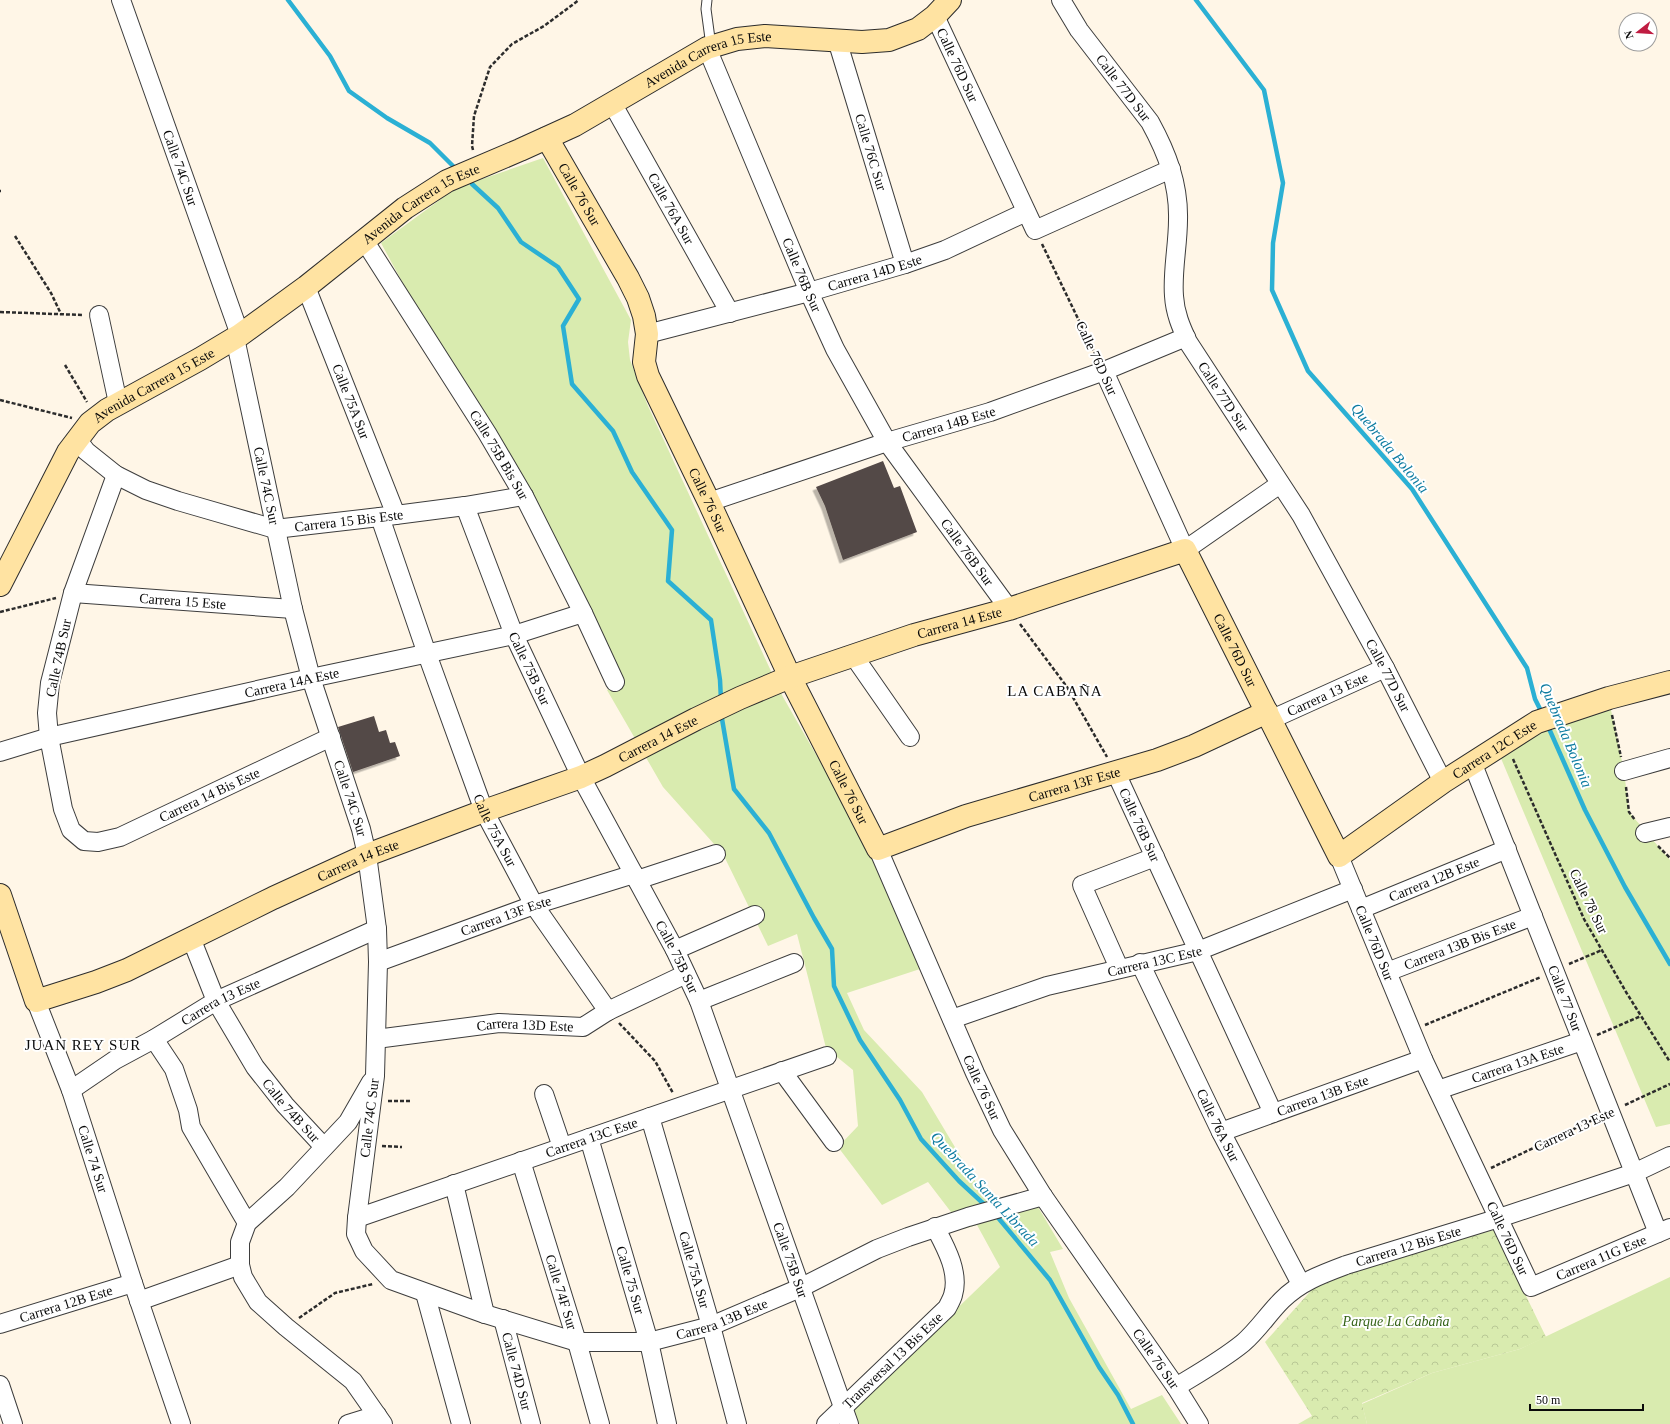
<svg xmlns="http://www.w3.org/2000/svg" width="1670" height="1424" font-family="Georgia,serif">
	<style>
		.grass { fill: #d9ebaf }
		.park { fill: url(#park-crowns) }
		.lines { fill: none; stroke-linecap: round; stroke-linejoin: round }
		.stream { stroke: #2bb0d4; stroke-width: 4.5 }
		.building { fill: #534846; filter: url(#shadow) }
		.lane-casing { stroke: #3d3d3d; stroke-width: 11 }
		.street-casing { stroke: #3d3d3d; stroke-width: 20 }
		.secondary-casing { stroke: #2c2c2c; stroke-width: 24 }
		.path { stroke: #2c2c2c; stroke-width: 2.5; stroke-dasharray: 4 2; stroke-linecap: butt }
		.lane { stroke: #fff; stroke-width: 9 }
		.street { stroke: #fff; stroke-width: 18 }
		.secondary { stroke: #ffe3a2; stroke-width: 22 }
		.labels { text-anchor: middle; stroke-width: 4; stroke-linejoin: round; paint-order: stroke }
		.street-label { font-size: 14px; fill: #0a0a0a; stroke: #fff }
		.park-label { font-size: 14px; font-style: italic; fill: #366418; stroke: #fff }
		.water-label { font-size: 15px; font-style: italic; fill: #0e7ca1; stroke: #fff }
		.neighbourhood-label { font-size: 15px; letter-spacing: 1px; fill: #0a0a0a; stroke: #fff }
	</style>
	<defs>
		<pattern id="park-crowns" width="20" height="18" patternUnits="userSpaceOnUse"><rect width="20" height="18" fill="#d9ebaf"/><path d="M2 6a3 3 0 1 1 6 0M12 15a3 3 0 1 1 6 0" fill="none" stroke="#b9c895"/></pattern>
		<filter id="shadow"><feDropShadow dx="-3.5" dy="3.5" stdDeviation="0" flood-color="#0004"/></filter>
	</defs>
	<rect width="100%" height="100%" fill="#fff6e7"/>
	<g class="grass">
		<polygon points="543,158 631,320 628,342 630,360 648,406 783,697 865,840 920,969 847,993 864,1030 922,1092 983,1194 1009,1216 1038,1207 1063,1249 1050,1252 1069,1298 1131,1409 1162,1395 1181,1424 857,1424 852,1410 1000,1267 977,1225 964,1229 928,1182 882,1205 838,1147 858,1126 853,1070 826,1048 797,934 768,946 723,854 663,787 607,690 621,683 381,243 456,188"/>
		<polygon points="1611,710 1624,771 1629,812 1670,860 1670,1124 1656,1127 1500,756 1559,721"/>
		<polygon points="1670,1277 1670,1424 1367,1424 1362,1404 1432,1373 1520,1349"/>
	</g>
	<polygon class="park" points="1494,1230 1546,1337 1520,1349 1432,1373 1362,1403 1367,1424 1298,1424 1312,1416 1265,1342 1316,1285 1376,1262"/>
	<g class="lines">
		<g class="stream">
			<polyline points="288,0 330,56 349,91 387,118 430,143 457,170"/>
			<polyline points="1196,0 1264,90 1283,183 1273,243 1272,290 1308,371 1412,489 1527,668 1535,699 1542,713"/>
			<polyline points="472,184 498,208 521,242 558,267 579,299 563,326 572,384 613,431 632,472 672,530 668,581 711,620 720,680 721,700"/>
			<polyline points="721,713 734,789 769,833 814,918 832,949 834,986 860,1040 900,1100 921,1139 959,1181 986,1206"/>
			<polyline points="1547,724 1585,810 1625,887 1670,964"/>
			<polyline points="995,1214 1050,1280 1099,1367 1118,1395 1133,1424"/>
		</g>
	</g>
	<g class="building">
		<polygon points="883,461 894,488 900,486 917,532 843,560 825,506 816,487"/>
		<polygon points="374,716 379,732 386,730 390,743 395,742 400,756 353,772 338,727"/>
	</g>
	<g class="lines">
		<g class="lane-casing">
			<polyline id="lane" points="707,0 706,9 711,46"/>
		</g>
		<g class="street-casing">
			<g id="street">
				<path id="s1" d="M121,0l119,335"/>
				<path id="s2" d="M1061,0l18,30 71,92c17,31 29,62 28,98 0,25 -6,52 -4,76 1,17 7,31 14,46l113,173 84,153 58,114"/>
				<path id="s3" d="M935,16l100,214 136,-61"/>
				<path id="s4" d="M837,40l68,224"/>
				<path id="s5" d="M707,48l102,244 26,57 52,93 122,167"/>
				<path id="s6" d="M612,103l118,210"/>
				<path id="s7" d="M364,240l123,193 37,63 59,117 32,69"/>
				<path id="s8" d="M306,287l90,228"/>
				<polyline points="99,315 118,403"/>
				<path id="s9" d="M647,334l162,-42 96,-28 40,-14 81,-38"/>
				<path id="s10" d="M235,338l58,271 18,69 50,151 6,26 10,74 1,33 -3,114 -18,142 -1,16 8,17 27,29 94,34 92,28h72l62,-16 89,-38 77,-39 31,-12 60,-20 75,-21"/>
				<polyline points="1104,371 1185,550 1280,484"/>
				<path id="s11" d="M77,439l9,12 30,24 30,15 32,11 97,28 113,-13 77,-10 59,-10"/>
				<path id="s12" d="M116,475l-43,118 -23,90 -3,30 2,24 14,72 8,21 13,11 14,1 22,-5 211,-100"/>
				<path id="s13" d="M709,502l178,-60 103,-30 114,-41 82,-34"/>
				<path id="s14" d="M465,506l49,129 67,142 94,173 24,51 150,423"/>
				<path id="s15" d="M380,517l47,137 57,157 50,94 74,106"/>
				<path id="s16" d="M73,593l220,16"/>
				<polyline points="853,655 910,737"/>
				<path id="s17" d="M1270,720l115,-52"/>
				<path id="s18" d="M0,752l49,-15 262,-59 203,-43 69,-22"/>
				<path id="s19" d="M1472,762l186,471"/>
				<polyline points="1624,771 1670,758"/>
				<path id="s20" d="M1116,773l157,340"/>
				<polyline points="1645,833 1670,827"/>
				<path id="s21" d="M878,849l97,224 27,57 41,66 133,191 23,37"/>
				<path id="s22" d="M1339,856l84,203 108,228 139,-59"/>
				<polyline points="637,880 716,854"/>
				<path id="s23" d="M1361,909l146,-60"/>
				<path id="s24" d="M191,938l25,63 39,66 30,38 39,42"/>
				<polyline points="675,950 755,915"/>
				<path id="s25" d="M378,962l156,-57 100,-31"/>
				<path id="s26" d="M1140,963l81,169 80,152"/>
				<polyline points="1119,968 1082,885 1155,857"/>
				<path id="s27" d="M1387,972l146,-56"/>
				<path id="s28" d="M36,1001l35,89 62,193 48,141"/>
				<polyline points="699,1001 794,963"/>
				<path id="s29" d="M952,1019l95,-33 151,-35 155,-62"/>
				<polyline points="154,1039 174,1069 188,1110 191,1127 247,1223"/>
				<path id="s30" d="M376,1039l123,-16 84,4 25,-16 78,-37"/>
				<polyline points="782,1071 834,1142"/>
				<polyline points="371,1082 348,1122 287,1187 247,1223 240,1242 240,1265 243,1277 258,1302 286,1327 353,1381 383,1424"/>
				<path id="s31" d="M71,1090l44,-30 39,-21 62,-38 161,-72"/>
				<path id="s32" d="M1438,1090l144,-49"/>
				<polyline points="544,1094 562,1147"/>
				<path id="s33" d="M650,1117l61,209 26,98"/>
				<path id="s34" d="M1221,1132l202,-73"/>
				<path id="s35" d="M589,1138l60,204 18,82"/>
				<path id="s36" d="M521,1161l56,181 23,82"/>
				<polyline points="454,1184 485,1314"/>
				<path id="s37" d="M357,1218l470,-162"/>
				<polyline points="425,1293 461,1424"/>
				<polyline points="139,1301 240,1265"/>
				<path id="s38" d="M503,1319l28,105"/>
				<path id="s39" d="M0,1324l133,-41"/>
				<polyline points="0,1385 13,1424"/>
				<path id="s40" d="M1176,1387c23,-14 46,-27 67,-44 15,-13 25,-29 39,-43 18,-18 40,-26 64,-35l153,-47 135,-45 36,-17"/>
				<polyline points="348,1424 377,1415"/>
				<path id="s41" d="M826,1424l121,-116c2,-4 5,-9 6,-13 7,-23 -8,-49 -18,-68"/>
			</g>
		</g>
		<g class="secondary-casing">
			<g id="secondary">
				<path id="s42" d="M547,138l81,140 10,20 6,18 3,18 -3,28 4,14 61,126 81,175 88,172 88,-33 191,-56 37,-14 73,-34"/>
				<path id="s43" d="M0,585l68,-133 22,-29 17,-13 93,-51 40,-24 66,-48 99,-79 42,-27 73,-31 55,-25 132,-77 30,-9 28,-3 97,6 27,-2 29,-11 17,-13 15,-16"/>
				<path id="s44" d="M0,895l36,106 60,-19 31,-12 146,-72 94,-43 117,-44 97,-34 24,-11 91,-47 44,-21 50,-21 124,-42 95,-26 176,-59 154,306 104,-74 94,-60 72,-24 61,-16"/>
			</g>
		</g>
		<g class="path">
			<polyline points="473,150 472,146 474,116 490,67 512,44 544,26 579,0"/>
			<polyline points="0,191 1,191"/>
			<polyline points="15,236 51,293 61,314"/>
			<polyline points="1042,244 1096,356"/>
			<polyline points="0,312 83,315"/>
			<polyline points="65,365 87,402"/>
			<polyline points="0,400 72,418"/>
			<polyline points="0,612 56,598"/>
			<polyline points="1020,624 1067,687 1107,757"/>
			<polyline points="1612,715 1621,757"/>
			<polyline points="1513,759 1584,919 1626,992 1670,1062"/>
			<polyline points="1626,787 1629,812 1635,820"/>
			<polyline points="1658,846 1670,858"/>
			<polyline points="1569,964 1602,950"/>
			<polyline points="619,1023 655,1061 673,1093"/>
			<polyline points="1425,1025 1541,977"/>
			<polyline points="1597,1035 1641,1016"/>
			<polyline points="388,1101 412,1101"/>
			<polyline points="1625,1105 1670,1084"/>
			<polyline points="382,1146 402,1147"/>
			<polyline points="1491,1168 1595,1119"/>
			<polyline points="299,1318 335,1293 373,1284"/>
		</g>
		<use href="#lane" class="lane"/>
		<use href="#street" class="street"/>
		<use href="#secondary" class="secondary"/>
	</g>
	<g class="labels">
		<g class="street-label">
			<text dy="5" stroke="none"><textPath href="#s43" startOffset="908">Avenida Carrera 15 Este</textPath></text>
			<text dy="5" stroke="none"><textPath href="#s3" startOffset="54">Calle 76D Sur</textPath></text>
			<text dy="5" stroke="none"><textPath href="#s2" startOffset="108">Calle 77D Sur</textPath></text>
			<text dy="5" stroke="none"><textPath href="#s4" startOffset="117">Calle 76C Sur</textPath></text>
			<text dy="5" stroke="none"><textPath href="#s1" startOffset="178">Calle 74C Sur</textPath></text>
			<text dy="5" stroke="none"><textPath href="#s42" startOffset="65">Calle 76 Sur</textPath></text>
			<text dy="5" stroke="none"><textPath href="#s43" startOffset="584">Avenida Carrera 15 Este</textPath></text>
			<text dy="5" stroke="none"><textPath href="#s6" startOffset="121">Calle 76A Sur</textPath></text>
			<text dy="5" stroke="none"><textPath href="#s9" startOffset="236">Carrera 14D Este</textPath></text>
			<text dy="5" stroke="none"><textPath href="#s5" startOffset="246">Calle 76B Sur</textPath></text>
			<text transform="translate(1097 358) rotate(65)" y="5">Calle 76D Sur</text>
			<text dy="5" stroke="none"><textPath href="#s43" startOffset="260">Avenida Carrera 15 Este</textPath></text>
			<text dy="5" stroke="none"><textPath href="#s2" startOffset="444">Calle 77D Sur</textPath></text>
			<text dy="5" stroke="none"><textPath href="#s8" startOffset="123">Calle 75A Sur</textPath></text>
			<text dy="5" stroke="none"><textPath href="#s13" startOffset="252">Carrera 14B Este</textPath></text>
			<text dy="5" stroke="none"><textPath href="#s7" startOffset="254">Calle 75B Bis Sur</textPath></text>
			<text dy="5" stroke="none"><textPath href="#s10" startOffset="151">Calle 74C Sur</textPath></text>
			<text dy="5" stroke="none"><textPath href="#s42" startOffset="402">Calle 76 Sur</textPath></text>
			<text dy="5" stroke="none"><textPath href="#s11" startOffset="296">Carrera 15 Bis Este</textPath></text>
			<text dy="5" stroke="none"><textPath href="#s5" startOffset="570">Calle 76B Sur</textPath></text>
			<text dy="5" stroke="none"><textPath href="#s16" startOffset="110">Carrera 15 Este</textPath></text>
			<text dy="5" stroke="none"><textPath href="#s44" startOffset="1112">Carrera 14 Este</textPath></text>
			<text dy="5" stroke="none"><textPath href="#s44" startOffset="1461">Calle 76D Sur</textPath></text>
			<text transform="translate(58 658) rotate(-78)" y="5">Calle 74B Sur</text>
			<text dy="5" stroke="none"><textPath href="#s14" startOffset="175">Calle 75B Sur</textPath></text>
			<text dy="5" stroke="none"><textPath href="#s2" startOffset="768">Calle 77D Sur</textPath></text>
			<text dy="5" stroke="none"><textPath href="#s18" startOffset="300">Carrera 14A Este</textPath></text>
			<text dy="5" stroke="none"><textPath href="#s17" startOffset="63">Carrera 13 Este</textPath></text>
			<text dy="5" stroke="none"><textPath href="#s44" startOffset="788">Carrera 14 Este</textPath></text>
			<text dy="5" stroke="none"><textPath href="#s44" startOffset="1880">Carrera 12C Este</textPath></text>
			<text dy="5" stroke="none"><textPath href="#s42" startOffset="997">Carrera 13F Este</textPath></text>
			<text dy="5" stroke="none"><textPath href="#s42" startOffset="726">Calle 76 Sur</textPath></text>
			<text dy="5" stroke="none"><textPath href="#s12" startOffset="521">Carrera 14 Bis Este</textPath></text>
			<text dy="5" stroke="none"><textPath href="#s10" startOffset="475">Calle 74C Sur</textPath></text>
			<text dy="5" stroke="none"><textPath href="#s20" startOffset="57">Calle 76B Sur</textPath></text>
			<text dy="5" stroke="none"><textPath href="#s15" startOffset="334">Calle 75A Sur</textPath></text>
			<text dy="5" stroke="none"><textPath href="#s44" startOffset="464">Carrera 14 Este</textPath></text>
			<text dy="5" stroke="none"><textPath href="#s23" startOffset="79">Carrera 12B Este</textPath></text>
			<text transform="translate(1589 901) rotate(64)" y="5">Calle 78 Sur</text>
			<text dy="5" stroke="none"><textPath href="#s25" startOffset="136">Carrera 13F Este</textPath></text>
			<text dy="5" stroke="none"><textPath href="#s22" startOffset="94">Calle 76D Sur</textPath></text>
			<text dy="5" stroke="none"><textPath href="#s27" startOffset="78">Carrera 13B Bis Este</textPath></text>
			<text dy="5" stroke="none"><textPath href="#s14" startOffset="499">Calle 75B Sur</textPath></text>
			<text dy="5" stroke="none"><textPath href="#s29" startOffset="211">Carrera 13C Este</textPath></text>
			<text dy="5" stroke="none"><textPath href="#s19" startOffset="254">Calle 77 Sur</textPath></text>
			<text dy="5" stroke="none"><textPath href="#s31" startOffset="174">Carrera 13 Este</textPath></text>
			<text dy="5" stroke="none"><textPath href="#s30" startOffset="150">Carrera 13D Este</textPath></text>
			<text dy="5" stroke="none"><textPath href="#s32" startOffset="84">Carrera 13A Este</textPath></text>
			<text dy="5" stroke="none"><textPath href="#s21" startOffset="260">Calle 76 Sur</textPath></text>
			<text dy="5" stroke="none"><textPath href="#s34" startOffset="108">Carrera 13B Este</textPath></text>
			<text dy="5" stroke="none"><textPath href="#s24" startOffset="201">Calle 74B Sur</textPath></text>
			<text transform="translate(369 1118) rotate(-83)" y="5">Calle 74C Sur</text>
			<text dy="5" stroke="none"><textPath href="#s26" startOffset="180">Calle 76A Sur</textPath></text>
			<text transform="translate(1574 1129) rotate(-25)" y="5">Carrera 13 Este</text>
			<text dy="5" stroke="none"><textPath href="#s37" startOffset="248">Carrera 13C Este</textPath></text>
			<text dy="5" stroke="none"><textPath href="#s28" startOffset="168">Calle 74 Sur</textPath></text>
			<text dy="5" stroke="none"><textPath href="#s22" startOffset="418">Calle 76D Sur</textPath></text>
			<text dy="5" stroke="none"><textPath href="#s40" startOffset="277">Carrera 12 Bis Este</textPath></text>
			<text dy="5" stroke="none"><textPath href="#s22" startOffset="548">Carrera 11G Este</textPath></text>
			<text dy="5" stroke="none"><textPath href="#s14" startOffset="823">Calle 75B Sur</textPath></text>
			<text dy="5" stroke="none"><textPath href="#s33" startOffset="159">Calle 75A Sur</textPath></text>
			<text dy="5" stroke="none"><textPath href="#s35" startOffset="148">Calle 75 Sur</textPath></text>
			<text dy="5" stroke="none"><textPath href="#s36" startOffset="137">Calle 74F Sur</textPath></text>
			<text dy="5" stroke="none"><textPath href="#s39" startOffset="69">Carrera 12B Este</textPath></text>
			<text dy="5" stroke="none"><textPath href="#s10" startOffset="1318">Carrera 13B Este</textPath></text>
			<text dy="5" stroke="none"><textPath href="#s21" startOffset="583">Calle 76 Sur</textPath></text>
			<text dy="5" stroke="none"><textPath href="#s41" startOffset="92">Transversal 13 Bis Este</textPath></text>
			<text dy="5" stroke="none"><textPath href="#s38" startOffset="54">Calle 74D Sur</textPath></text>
		</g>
		<g class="park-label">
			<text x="1396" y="1326">Parque La Cabaña</text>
		</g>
		<g class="water-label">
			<text transform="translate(1390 448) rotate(50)" y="5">Quebrada Bolonia</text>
			<text transform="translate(1566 735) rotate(67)" y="5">Quebrada Bolonia</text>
			<text transform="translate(985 1189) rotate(47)" y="5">Quebrada Santa Librada</text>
		</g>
		<g class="neighbourhood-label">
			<text x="1055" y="696">LA CABAÑA</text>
			<text x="83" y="1050">JUAN REY SUR</text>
		</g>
	</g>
	<g transform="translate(1638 32) rotate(253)"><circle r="19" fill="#ffffff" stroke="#9d9d9d"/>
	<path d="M0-3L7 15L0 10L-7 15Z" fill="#c01c42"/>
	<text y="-6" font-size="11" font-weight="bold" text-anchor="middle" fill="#0a0a0a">N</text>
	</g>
	<path d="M1530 1404v6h113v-6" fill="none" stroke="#0a0a0a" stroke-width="2"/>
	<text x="1536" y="1404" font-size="12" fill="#0a0a0a" stroke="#ffffff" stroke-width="3" paint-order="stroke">50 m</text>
</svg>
